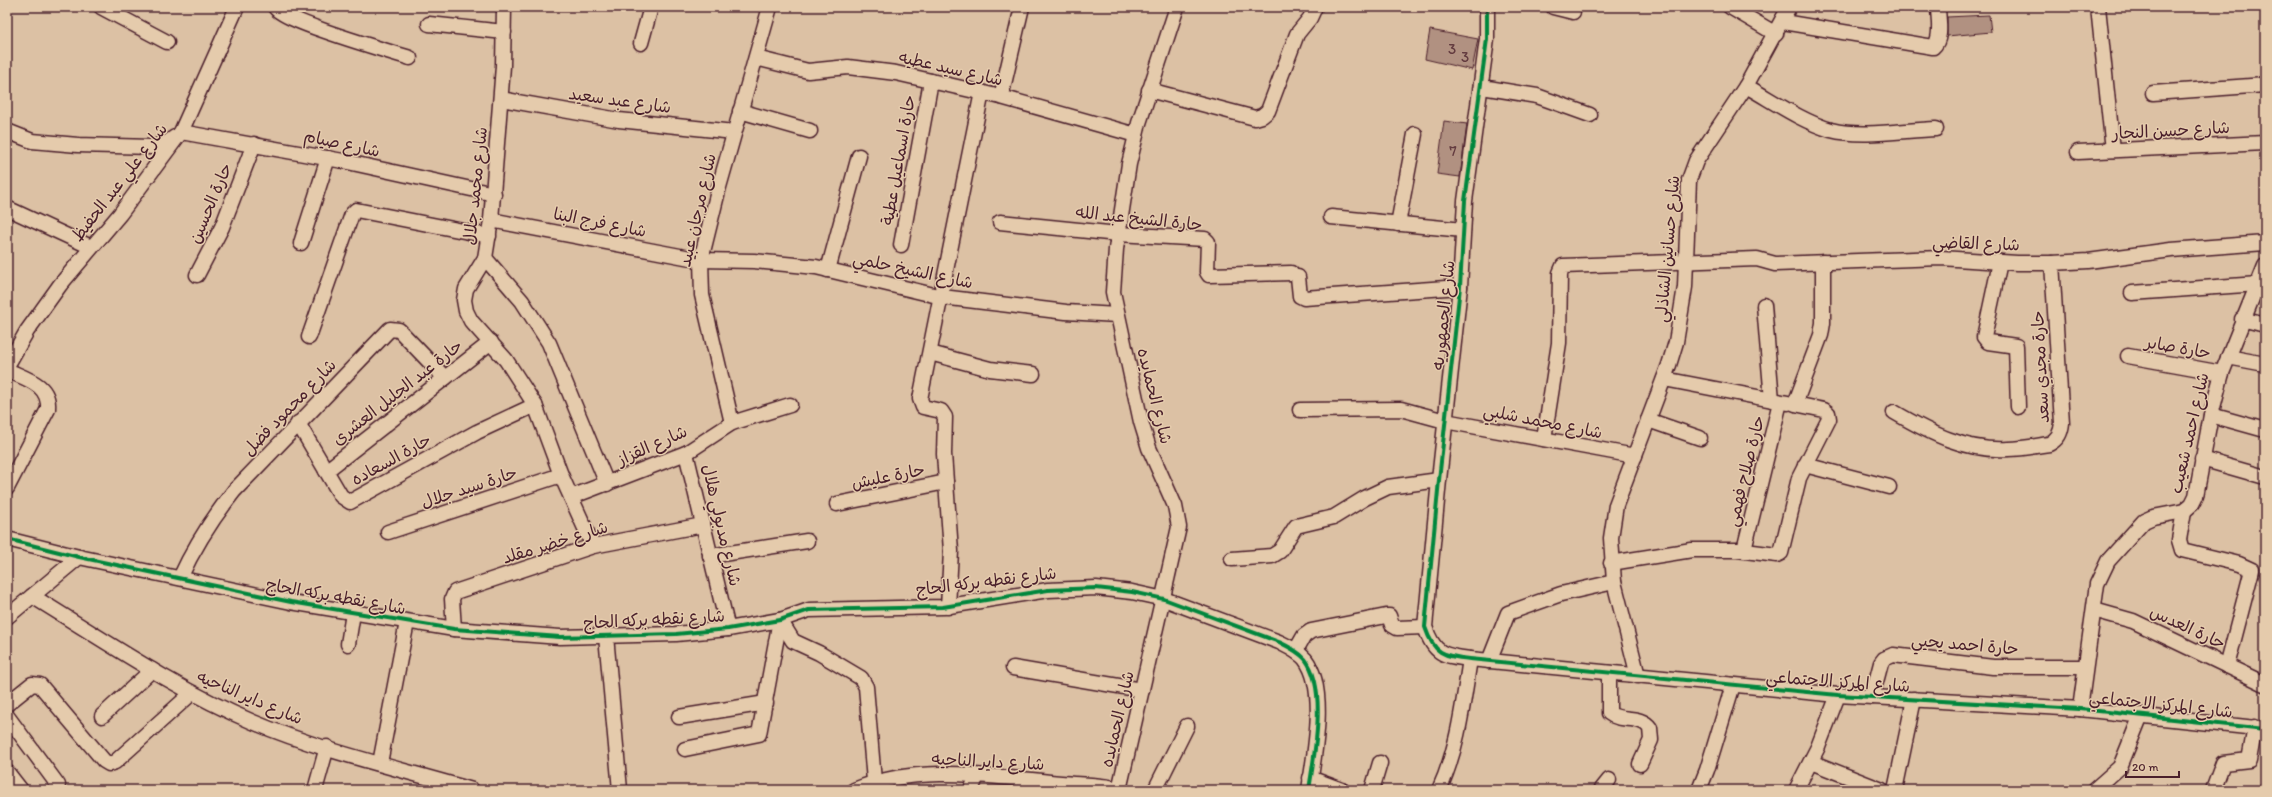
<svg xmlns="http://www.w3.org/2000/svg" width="2272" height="797" font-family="Itim,'Playpen Sans Arabic',sans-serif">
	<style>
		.building { fill: #b19181; stroke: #4a1f2b }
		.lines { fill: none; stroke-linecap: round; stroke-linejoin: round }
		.street-casing { stroke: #4a1f2b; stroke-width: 17 }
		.street { stroke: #e5cbac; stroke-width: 14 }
		.cycleway-casing { stroke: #e5cbac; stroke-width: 6 }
		.cycleway { stroke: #00873e; stroke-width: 4 }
		.labels { text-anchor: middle; stroke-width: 3; stroke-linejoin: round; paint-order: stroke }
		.number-label { font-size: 15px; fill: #643c40 }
		.street-label { font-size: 17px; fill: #4a1f2b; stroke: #e5cbac }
	</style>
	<rect width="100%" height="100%" fill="#dcc1a4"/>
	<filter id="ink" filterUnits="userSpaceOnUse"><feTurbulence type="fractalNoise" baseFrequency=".025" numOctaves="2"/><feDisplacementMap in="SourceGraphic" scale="8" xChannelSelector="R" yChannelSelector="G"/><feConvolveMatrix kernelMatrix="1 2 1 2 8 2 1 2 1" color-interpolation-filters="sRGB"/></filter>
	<g filter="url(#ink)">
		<g class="building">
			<polygon points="1989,15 1991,32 1947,36 1947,17"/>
			<polygon points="1430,30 1478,39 1472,70 1425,59"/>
			<polygon points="1444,121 1467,124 1460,177 1437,174"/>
		</g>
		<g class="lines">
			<g class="street-casing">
				<g id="street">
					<polyline points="101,7 167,42"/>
					<path d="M275,7c4,13 116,45 135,51"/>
					<polyline points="504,7 503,66 491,220 485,258 466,289 464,300 466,311 471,321 506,360 535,405 561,475 593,546"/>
					<path d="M1487,7v32l-22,162 -5,86 -21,193 -14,147c9,27 18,29 45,32l368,36 242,14 185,20"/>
					<polyline points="1553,7 1573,12"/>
					<polyline points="1730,7 1776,34"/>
					<polyline points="2098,7 2113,150"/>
					<path d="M1783,22l150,25c10,-8 5,-29 5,-40"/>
					<polyline points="429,24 504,32"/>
					<polyline points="641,43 651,7"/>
					<polyline points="756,58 808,71 848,67 896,73 1001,97 1136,135"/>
					<path d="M1746,86c27,15 55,35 85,44 31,8 73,0 105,-1"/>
					<polyline points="1482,87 1537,96 1590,115"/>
					<polyline points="1149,90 1255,118 1262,116 1268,111 1297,34 1310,18 1315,7"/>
					<polyline points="2153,93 2265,85"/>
					<polyline points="1001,97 1022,7"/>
					<polyline points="501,99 619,120 734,132"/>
					<polyline points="740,111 810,131"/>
					<polyline points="7,131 32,141 78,145 152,147 165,144 175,137"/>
					<polyline points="181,132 343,161 494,194"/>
					<polyline points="2078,152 2265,143"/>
					<polyline points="7,208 91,247"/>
					<polyline points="1331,217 1463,230"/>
					<polyline points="491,220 701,260 754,261 816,267 942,297 1066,312 1117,315"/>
					<polyline points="1000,222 1118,234 1205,239 1208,242 1207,272 1209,275 1291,273"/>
					<polyline points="1398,224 1415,134"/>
					<polyline points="301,243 328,158"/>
					<polyline points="901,245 931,81"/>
					<polyline points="485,258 522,301 549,343 607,484"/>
					<polyline points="2000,262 1984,337 1988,342 2016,346 2018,407"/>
					<polyline points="828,270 859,156"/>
					<polyline points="197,275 222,227 254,144"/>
					<polyline points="1298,277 1300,296 1304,298 1460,287"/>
					<polyline points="2132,293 2258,284"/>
					<polyline points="1764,305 1772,400"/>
					<polyline points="2242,319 2265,325"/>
					<polyline points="309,337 352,214 356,210 489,236"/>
					<polyline points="930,353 990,369 1033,374"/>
					<polyline points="2128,356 2222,373"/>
					<polyline points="2228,357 2265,364"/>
					<polyline points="7,366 27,331 60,285 120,214 181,132 237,7"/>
					<path d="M7,370c19,9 43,14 41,39l-41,79"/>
					<polyline points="1664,379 1788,403"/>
					<polyline points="1300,410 1401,409 1445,421 1635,456"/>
					<path d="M1894,412c36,21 72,40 115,37 13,0 27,-3 40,-5 9,-5 12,-11 13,-21l-10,-160"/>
					<polyline points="2211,415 2265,430"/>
					<polyline points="1648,420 1700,438"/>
					<polyline points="298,423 341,496 350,502 477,432 535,405"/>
					<polyline points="732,423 702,295 701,260 719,187 770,7"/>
					<polyline points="1544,439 1559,343 1560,273 1563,266 1757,259 1775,264 1941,258 2017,263 2052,263 2088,261 2171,250 2265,243"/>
					<polyline points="686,453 728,629"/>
					<polyline points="2202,459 2265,477"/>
					<polyline points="1805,465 1889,487"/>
					<polyline points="326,471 491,342"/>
					<polyline points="571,497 686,453 732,423 790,405"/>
					<polyline points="837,504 946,482"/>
					<polyline points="2184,511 2179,540 2182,550 2239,564 2252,570 2227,666"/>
					<polyline points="388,532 561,475"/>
					<path d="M7,539l72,18 212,45 163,27 106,8 116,-3 52,-5 52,-9 29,-10 134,-3 105,-17 48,-2 36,4 32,7 115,43c10,5 19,9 26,17 23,30 9,96 4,131"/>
					<polyline points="1744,550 1780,402"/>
					<polyline points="710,556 807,541"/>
					<polyline points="1232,559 1272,556 1280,551 1296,526 1334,517 1365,498 1388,487 1439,480"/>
					<polyline points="1611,563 1692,550 1737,550 1777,555 1781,553 1799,478 1829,419 1828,413 1824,410 1795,404 1821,335 1823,323 1823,262"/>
					<path d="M180,578c14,-31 32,-59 54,-87l156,-162 9,1 46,48"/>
					<path d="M32,596c72,44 143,93 221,126 68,29 148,47 219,68"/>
					<polyline points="948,607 951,551 944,454 945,417 941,411 923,407 920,399 982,92"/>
					<polyline points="2094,610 2133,621 2265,684"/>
					<polyline points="7,617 79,557"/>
					<polyline points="780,620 793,641 819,653 861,678 866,687 874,781"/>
					<polyline points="454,629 452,599 455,592 593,546 703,525"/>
					<polyline points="606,636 620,790"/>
					<polyline points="348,644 353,613"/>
					<polyline points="1296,650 1304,636 1311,631 1386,616 1389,616 1392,625 1397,628 1425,627"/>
					<polyline points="1489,661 1508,613 1561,594 1614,582"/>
					<polyline points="1013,668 1142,690"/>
					<path d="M1609,673v40c12,10 31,1 41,15l1,12 -11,24"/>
					<polyline points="1638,676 1614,582 1611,538 1616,505 1669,365 1676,342 1685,287 1689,180 1696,161 1746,86 1789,7"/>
					<polyline points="1872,697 1881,663 1884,659 1893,655 1993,667 2085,667"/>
					<polyline points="7,704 32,684 40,685 104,761 109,764 115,762 192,693"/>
					<polyline points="2080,709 2097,584 2108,561 2144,521 2153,517 2184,511 2192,504 2196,496 2211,415 2222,373 2265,266"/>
					<polyline points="7,716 58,785"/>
					<polyline points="102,716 152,670"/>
					<polyline points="679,717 766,703"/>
					<polyline points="685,749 759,734 780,620"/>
					<polyline points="1811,762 1882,790"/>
					<polyline points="380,763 407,622"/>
					<polyline points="7,772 21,790"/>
					<polyline points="1310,778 1342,790"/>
					<polyline points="315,790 327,747"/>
					<path d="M854,790c65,-27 139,-13 207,-7 18,2 45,1 61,7"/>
					<polyline points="971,790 977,776"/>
					<polyline points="1119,790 1179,527 1175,506 1149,448 1141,422 1113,292 1116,249 1129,164 1139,123 1177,7"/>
					<polyline points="1155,790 1187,726"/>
					<polyline points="1372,790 1380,763"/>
					<path d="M1439,790c19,-41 24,-86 31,-131"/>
					<polyline points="1601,790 1609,780"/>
					<polyline points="1699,790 1707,770 1733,685"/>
					<polyline points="1796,790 1818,747 1838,695"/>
					<polyline points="1895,790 1914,699"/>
					<polyline points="2094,790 2120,767 2141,715"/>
					<polyline points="2213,790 2223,763 2249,760 2255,727"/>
				</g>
			</g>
			<use href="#street" class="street"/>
			<g class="cycleway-casing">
				<g id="cycleway">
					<path d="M1487,7v32l-22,162 -5,86 -21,193 -14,147c9,27 18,29 45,32l368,36 242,14 185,20"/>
					<path d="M7,539l72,18 212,45 163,27 106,8 116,-3 52,-5 52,-9 29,-10 134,-3 105,-17 48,-2 36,4 32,7 115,43c10,5 19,9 26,17 23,30 9,96 4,131"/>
				</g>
			</g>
			<use href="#cycleway" class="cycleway"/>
		</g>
	</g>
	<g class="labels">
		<g class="number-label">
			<text x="1452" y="54">3</text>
			<text x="1465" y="62">3</text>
			<text x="1453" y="156">7</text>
		</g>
		<g class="street-label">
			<text transform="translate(951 68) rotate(13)" y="6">شارع سيد عطيه</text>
			<text transform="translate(620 100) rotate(8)" y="6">شارع عبد سعيد</text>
			<text transform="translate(2171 130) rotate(-3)" y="6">شارع حسن النجار</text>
			<text transform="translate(342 143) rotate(12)" y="6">شارع صيام</text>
			<text transform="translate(898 160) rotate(-80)" y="6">حارة اسماعيل عطية</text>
			<text transform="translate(119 182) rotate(-52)" y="6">شارع علي عبد الحفيظ</text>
			<text transform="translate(475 186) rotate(-84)" y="6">شارع محمد جلال</text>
			<text transform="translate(210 203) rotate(-67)" y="6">حارة الحسين</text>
			<text transform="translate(697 210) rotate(-77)" y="6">شارع مرجان عبيد</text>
			<text transform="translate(1139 218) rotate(6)" y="6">حارة الشيخ عبد الله</text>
			<text transform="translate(600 222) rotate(11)" y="6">شارع فرج البنا</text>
			<text transform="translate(1976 243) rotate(2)" y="6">شارع القاضي</text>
			<text transform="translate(1667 249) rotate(-85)" y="6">شارع حسانين الشاذلي</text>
			<text transform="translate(913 270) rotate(12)" y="6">شارع الشيخ حلمي</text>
			<text transform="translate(1443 315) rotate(-84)" y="6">شارع الجمهوريه</text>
			<text transform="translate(2178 347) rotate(10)" y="6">حارة صابر</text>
			<text transform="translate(2040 367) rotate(-93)" y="6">حارة مجدي سعد</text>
			<text transform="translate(397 392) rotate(-38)" y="6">حارة عبد الجليل العشرى</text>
			<text transform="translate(1155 396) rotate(76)" y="6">شارع الحمايده</text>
			<text transform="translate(289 407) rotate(-46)" y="6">شارع محمود فضل</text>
			<text transform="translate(1543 421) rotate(11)" y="6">شارع محمد شلبي</text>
			<text transform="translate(2189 433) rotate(-77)" y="6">شارع احمد شعيب</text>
			<text transform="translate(652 445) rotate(-24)" y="6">شارع القزاز</text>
			<text transform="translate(391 459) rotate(-29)" y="6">حارة السعاده</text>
			<text transform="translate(1745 471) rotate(-76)" y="6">حارة صلاح فهمي</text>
			<text transform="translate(888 476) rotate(-11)" y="6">حارة عليش</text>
			<text transform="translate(469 487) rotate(-18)" y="6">حارة سيد جلال</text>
			<text transform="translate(722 525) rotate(77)" y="6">شارع مدبولي هلال</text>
			<text transform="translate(555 542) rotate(-17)" y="6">شارع خضر مقلد</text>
			<text transform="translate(986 581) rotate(-7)" y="6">شارع نقطه بركه الحاج</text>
			<text transform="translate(336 596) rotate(10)" y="6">شارع نقطه بركه الحاج</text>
			<text transform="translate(654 619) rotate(-3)" y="6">شارع نقطه بركه الحاج</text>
			<text transform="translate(2188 627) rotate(25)" y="6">حارة العدس</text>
			<text transform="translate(1965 644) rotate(5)" y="6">حارة احمد يحيي</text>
			<text transform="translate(1838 681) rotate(4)" y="6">شارع المركز الاجتماعي</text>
			<text transform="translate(250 697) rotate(23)" y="6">شارع داير الناحيه</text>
			<text transform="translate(2161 704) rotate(6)" y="6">شارع المركز الاجتماعي</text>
			<text transform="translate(1117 719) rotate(-77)" y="6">شارع الحمايده</text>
			<text transform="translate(988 761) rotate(3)" y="6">شارع داير الناحيه</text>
		</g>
	</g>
	<rect width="2272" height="797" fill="none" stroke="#e5cbac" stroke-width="24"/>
	<rect x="12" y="12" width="2248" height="773" fill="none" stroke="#4a1f2b" stroke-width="1.5" filter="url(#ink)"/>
	<path d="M2126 771v6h53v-6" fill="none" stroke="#4a1f2b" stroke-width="2"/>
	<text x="2132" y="771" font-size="12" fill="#4a1f2b" stroke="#e5cbac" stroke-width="3" paint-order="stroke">20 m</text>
</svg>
